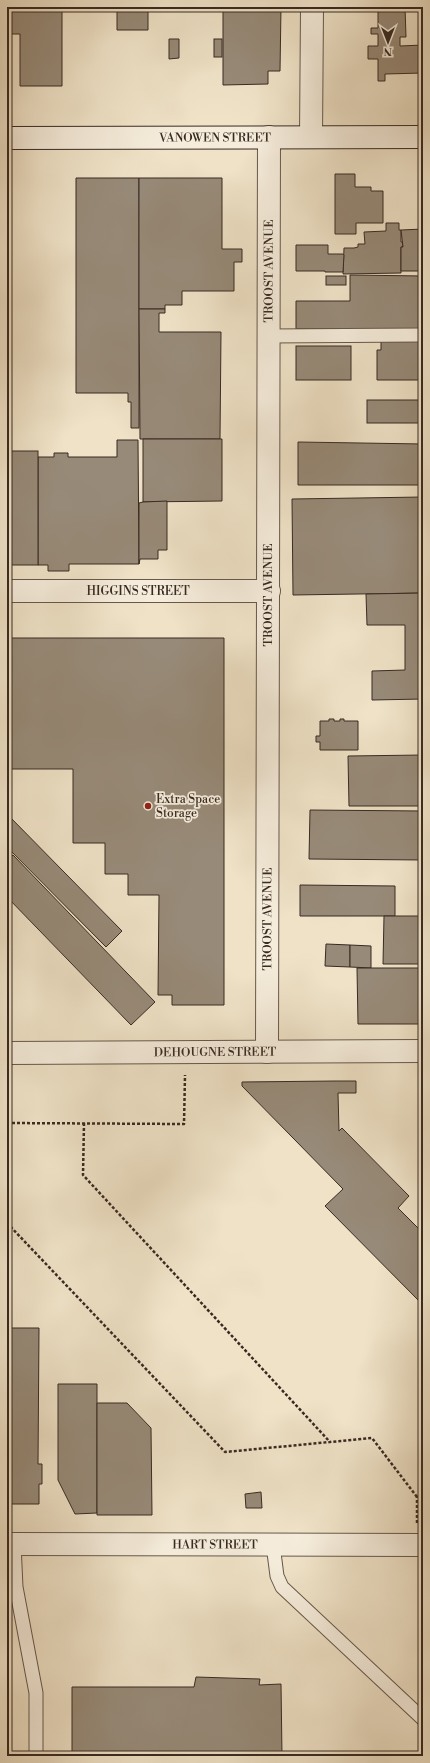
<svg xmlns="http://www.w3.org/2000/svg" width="430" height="1763" font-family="'Libre Bodoni',serif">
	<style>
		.building { fill: #978a78; stroke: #382a23 }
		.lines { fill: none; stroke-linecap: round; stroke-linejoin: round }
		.service-casing { stroke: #66584c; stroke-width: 15 }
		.minor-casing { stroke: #66584c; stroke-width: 24 }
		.secondary-casing { stroke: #382a23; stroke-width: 24 }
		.path { stroke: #382a23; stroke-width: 2.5; stroke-dasharray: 3 2; stroke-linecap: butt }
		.service { stroke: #f5ecdb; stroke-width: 13 }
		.minor { stroke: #f5ecdb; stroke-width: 22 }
		.secondary { stroke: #f5ecdb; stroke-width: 22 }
		.poi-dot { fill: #8f2418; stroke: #f5ecdb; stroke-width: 1.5 }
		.labels { text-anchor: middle; stroke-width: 3.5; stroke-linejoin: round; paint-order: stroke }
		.street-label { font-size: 12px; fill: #382a23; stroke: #f5ecdb }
		.poi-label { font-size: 12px; fill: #382a23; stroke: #f5ecdb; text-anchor: start }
	</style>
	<rect width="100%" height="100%" fill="#efe2c7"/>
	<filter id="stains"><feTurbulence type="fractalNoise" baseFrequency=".005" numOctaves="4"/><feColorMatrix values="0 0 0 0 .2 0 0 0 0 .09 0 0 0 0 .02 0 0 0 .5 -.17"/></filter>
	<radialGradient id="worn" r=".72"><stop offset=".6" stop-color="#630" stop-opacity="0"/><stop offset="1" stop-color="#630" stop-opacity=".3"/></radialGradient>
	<g class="building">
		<polygon points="22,7 54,8 54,10 62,10 62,86 20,86 20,34 7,34 7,9 22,9"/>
		<polygon points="117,7 169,7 169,8 148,8 148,30 117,30"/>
		<polygon points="223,7 281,7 280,71 268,71 268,84 223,85"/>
		<polygon points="378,7 405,7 406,37 400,37 400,46 423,45 423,73 385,74 385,81 378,81 378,59 368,59 368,46 378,46 378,34 371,34 371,28 378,28"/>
		<polygon points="169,39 179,39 179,58 169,59"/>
		<rect x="214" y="39" width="8" height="18"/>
		<polygon points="335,174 355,174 355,187 371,187 371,191 383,191 383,223 356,223 356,234 335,234"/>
		<polygon points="76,178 139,178 139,428 131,428 131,402 128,402 128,393 76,393"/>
		<polygon points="139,178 222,178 222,249 242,249 242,262 234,262 234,291 182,291 182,305 165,305 165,309 139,309"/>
		<polygon points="386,223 399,223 399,230 401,230 401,242 403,242 403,247 401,247 401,273 343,274 344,248 354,248 358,247 358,244 365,244 364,232 386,231"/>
		<polygon points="423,229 423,271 401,271 401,247 403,247 401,230"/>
		<polygon points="296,245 328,245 328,254 343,254 344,255 343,272 325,272 325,271 296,271"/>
		<polygon points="350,275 423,276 423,329 296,329 296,301 350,301"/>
		<rect x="326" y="276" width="20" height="9"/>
		<polygon points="139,309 165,309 165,313 159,313 159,332 221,332 220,439 140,439"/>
		<polygon points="381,341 423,341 423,380 377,380 377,350 381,350"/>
		<rect x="296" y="346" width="55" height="34"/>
		<rect x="367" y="400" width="54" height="23"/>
		<polygon points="143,439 222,439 222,501 143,502"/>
		<polygon points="117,440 138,440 139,564 69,564 69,571 48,571 48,565 38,565 38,457 54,457 54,453 68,453 68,457 117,457"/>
		<polygon points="298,442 423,444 423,485 298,485"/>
		<rect x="7" y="451" width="31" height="114"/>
		<polygon points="423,497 423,593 293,595 292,499"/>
		<polygon points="167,501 167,550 158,550 158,559 140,559 139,564 139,503 143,502"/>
		<polygon points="423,593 423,699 372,700 372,671 405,670 405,625 367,625 366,594"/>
		<polygon points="7,638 224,638 224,1005 172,1005 172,995 158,995 159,895 128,895 128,874 105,874 105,843 73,843 73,769 7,769"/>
		<polygon points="329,719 334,719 334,721 340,721 340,719 344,719 344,721 358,721 358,750 320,750 320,742 316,742 316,736 320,736 320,721 329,721"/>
		<polygon points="423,755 423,806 349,806 348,756"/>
		<polygon points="310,810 423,811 423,860 309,859"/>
		<polygon points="7,814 122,931 106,947 7,847"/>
		<polygon points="13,855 155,1002 131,1025 7,897 7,861"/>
		<polygon points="300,885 395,886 395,916 300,916"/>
		<polygon points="384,916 420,916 420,920 423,920 423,964 383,964"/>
		<polygon points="326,944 350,945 350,967 325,966"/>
		<polygon points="350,945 371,946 371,968 350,967"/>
		<polygon points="357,968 423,968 423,1024 358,1024"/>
		<polygon points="335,1081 356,1081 356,1093 338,1093 339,1131 342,1128 409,1196 398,1208 423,1233 423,1305 325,1206 343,1189 242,1086 242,1082"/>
		<polygon points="7,1328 39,1328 38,1464 42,1464 42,1484 39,1484 39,1504 7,1504"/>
		<polygon points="58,1384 97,1384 97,1513 75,1514 58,1480"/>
		<polygon points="97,1403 127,1403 151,1428 152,1515 97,1515"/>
		<polygon points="261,1492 262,1508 246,1508 245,1494"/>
		<polygon points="196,1677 260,1679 259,1685 281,1684 282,1756 72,1756 72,1687 194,1687"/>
	</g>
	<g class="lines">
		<g class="service-casing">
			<g id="service">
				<polyline points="269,336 423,335"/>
				<polyline points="14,1544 16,1587 36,1693 36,1756"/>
				<polyline points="273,1545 277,1576 282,1587 423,1719"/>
			</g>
		</g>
		<g class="minor-casing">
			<g id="minor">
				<polyline points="311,137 312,7"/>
				<path id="s1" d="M7,591h262"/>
				<path id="s2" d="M267,1052l2,-915"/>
				<path id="s3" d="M7,1053l416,-2"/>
				<path id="s4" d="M7,1544l416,1"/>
			</g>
		</g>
		<g class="secondary-casing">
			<g id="secondary">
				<path id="s5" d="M7,138l416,-1"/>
			</g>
		</g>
		<g class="path">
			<polyline points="7,1123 184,1124 185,1075"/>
			<polyline points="84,1123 83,1175 330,1442"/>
			<polyline points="7,1223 225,1452 372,1438 417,1497"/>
			<polyline points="417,1523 417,1497 423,1494"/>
		</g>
		<use href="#service" class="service"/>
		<use href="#minor" class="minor"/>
		<use href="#secondary" class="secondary"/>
	</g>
	<circle class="poi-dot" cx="148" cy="806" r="4"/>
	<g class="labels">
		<g class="street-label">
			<text dy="4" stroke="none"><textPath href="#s5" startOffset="208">VANOWEN STREET</textPath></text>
			<text dy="4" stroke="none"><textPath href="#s2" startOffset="781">TROOST AVENUE</textPath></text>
			<text dy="4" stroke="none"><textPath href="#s1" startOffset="131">HIGGINS STREET</textPath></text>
			<text dy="4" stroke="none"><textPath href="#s2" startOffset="457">TROOST AVENUE</textPath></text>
			<text dy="4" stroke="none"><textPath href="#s2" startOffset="133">TROOST AVENUE</textPath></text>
			<text dy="4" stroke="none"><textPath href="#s3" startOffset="208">DEHOUGNE STREET</textPath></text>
			<text dy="4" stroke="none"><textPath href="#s4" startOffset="208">HART STREET</textPath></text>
		</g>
		<g class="poi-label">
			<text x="156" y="803">Extra Space<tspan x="156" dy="14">Storage</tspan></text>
		</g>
	</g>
	<rect width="430" height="1763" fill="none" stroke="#efe2c7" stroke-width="24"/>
	<rect x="8" y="8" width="414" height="1747" fill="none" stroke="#382a23" stroke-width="2"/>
	<rect x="12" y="12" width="406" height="1739" fill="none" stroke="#382a23"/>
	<g transform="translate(388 42) rotate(180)" stroke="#f5ecdb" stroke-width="3" paint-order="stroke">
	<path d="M0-3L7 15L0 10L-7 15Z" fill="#382a23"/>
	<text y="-6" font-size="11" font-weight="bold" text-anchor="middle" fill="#382a23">N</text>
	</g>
	<rect width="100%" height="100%" filter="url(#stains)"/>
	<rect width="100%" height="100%" fill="url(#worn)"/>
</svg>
